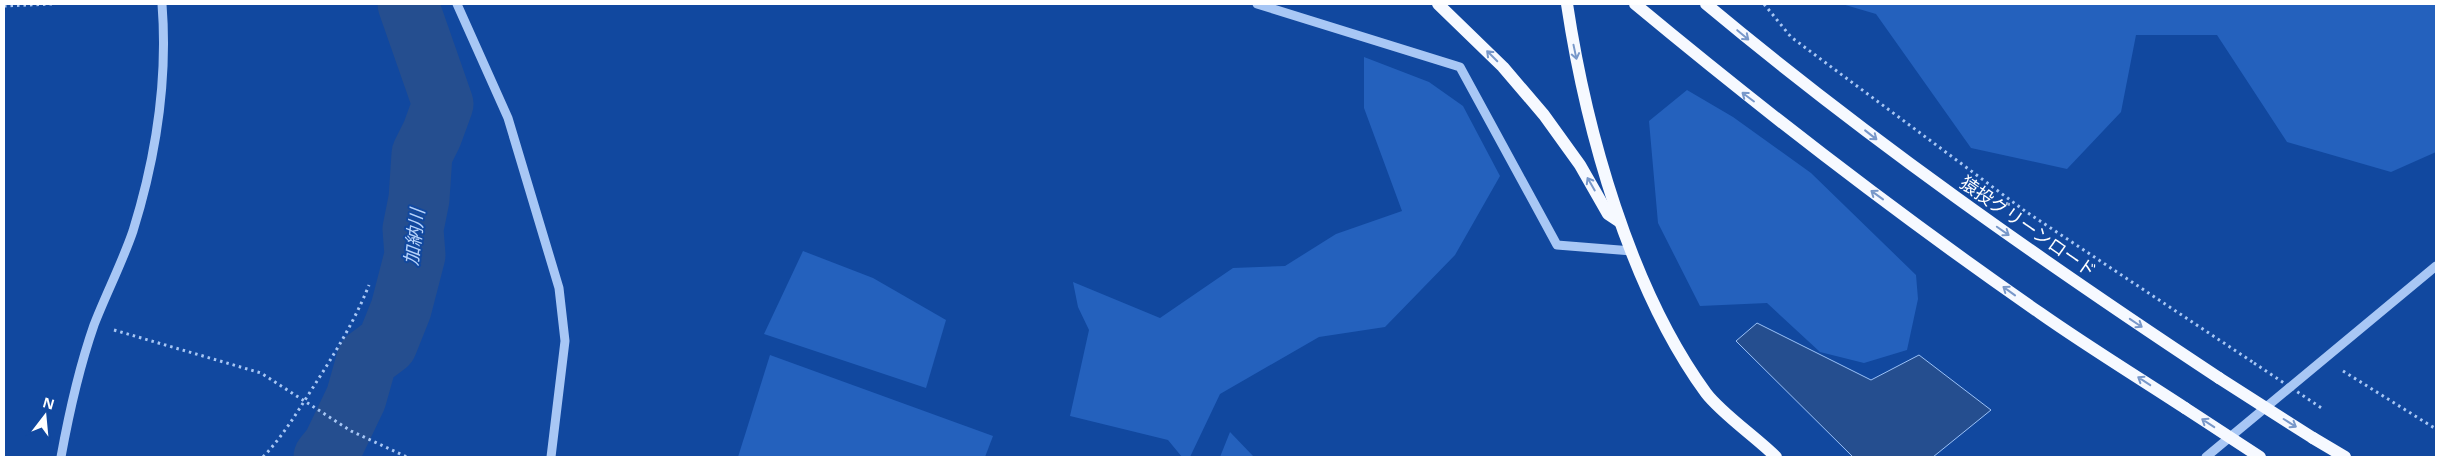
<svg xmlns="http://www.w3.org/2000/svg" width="2440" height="461" font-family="'Open Sans','Noto Sans JP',sans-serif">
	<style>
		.green { fill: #2461bd }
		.water { fill: #254e8f; stroke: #9ac1f8 }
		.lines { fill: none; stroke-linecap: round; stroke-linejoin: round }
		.river { stroke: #254e8f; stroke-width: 61 }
		.path { stroke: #a8c7f5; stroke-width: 3; stroke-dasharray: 2.5 4; stroke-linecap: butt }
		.minor { stroke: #a8c7f5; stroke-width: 9 }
		.major { stroke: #f6f9ff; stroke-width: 12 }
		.path-bridge { stroke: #a8c7f5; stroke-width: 3; stroke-dasharray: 2.5 4; stroke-linecap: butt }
		.major-bridge { stroke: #f6f9ff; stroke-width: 12 }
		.oneway { stroke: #7898ca }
		.labels { text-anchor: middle; stroke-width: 4; stroke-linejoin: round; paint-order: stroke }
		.street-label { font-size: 18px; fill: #fff; stroke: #11489f }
		.water-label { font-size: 19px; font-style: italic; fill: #b5d2fb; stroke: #11489f }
	</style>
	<rect width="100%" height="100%" fill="#11489f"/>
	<g class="green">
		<polygon points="1842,4 2436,4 2436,152 2391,172 2287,142 2217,35 2136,35 2121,112 2067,169 1971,148 1876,14"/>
		<polygon points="1364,57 1429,82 1463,106 1500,176 1455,255 1385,327 1319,337 1220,394 1190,457 1182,457 1168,440 1070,416 1089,330 1078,307 1073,282 1160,318 1233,268 1285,266 1336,234 1402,211 1364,108"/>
		<polygon points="1687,90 1733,117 1811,173 1916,275 1918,299 1907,350 1864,363 1820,352 1767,303 1700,306 1658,223 1649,121"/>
		<polygon points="803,251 873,278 946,320 926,388 764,334"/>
		<polygon points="770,355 993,436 985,457 738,457"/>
		<polygon points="1230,432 1254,457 1220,457"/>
	</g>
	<polygon class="water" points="1757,323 1871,380 1919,355 1991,410 1933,457 1853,457 1736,341"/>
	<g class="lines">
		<polyline class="river" points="324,457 333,446 356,398 367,359 387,344 401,309 415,255 413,229 419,199 422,154 432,134 443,104 408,4"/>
		<g class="path">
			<polyline points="1764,4 1791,37 2025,211 2254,363"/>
			<polyline points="4,6 52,4"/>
			<polyline points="114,330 261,373 351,431 407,457"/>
			<polyline points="2343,371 2436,429"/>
			<path d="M263,457c20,-21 33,-43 49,-68 21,-33 42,-66 57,-104"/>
		</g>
		<g class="minor">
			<polyline points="457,4 508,118 559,288 565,341 551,457"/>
			<polyline points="1257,4 1460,67 1557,245 1632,251"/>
			<path d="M61,457c8,-44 18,-89 33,-132 12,-31 28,-62 39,-94 23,-74 35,-150 29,-227"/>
			<polyline points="2206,457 2436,266"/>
		</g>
		<g class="major">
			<polyline points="1438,4 1503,67 1544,115 1580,165 1608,214 1620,222"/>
			<path d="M1567,4c19,126 63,285 139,389 16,21 50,44 70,64"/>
			<path d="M1635,4c130,108 265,212 405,309 47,33 96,63 145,95"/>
			<path d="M1706,4c163,136 336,257 513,374"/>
			<polyline points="2313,438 2345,457"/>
		</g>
		<polyline class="path-bridge" points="2254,363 2323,409"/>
		<g class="major-bridge">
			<polyline points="2219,378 2313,438"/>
			<polyline points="2185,408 2260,457"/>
		</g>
	</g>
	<defs><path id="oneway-shaft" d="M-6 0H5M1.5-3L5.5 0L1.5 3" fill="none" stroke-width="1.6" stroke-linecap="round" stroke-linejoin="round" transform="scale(1.25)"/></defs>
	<g class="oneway">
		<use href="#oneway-shaft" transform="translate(1743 35) rotate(40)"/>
		<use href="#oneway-shaft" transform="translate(1575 52) rotate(78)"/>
		<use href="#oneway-shaft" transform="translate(1492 56) rotate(-135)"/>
		<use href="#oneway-shaft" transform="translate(1748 97) rotate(-143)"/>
		<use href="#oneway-shaft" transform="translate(1871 135) rotate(38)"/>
		<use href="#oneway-shaft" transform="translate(1591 184) rotate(-120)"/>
		<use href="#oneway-shaft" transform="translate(1877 195) rotate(-144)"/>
		<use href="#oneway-shaft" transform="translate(2003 231) rotate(35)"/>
		<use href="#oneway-shaft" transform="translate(2009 291) rotate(-144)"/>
		<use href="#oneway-shaft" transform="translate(2136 323) rotate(34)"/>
		<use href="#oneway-shaft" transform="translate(2144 381) rotate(-147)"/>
		<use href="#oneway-shaft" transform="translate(2208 423) rotate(-147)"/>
		<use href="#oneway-shaft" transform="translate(2290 423) rotate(32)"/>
	</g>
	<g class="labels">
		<g class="street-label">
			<text transform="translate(2028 227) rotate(35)" y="6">猿投グリーンロード</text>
		</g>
		<g class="water-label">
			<text transform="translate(414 237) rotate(-83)" y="7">加納川</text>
		</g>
	</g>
	<rect width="2440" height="461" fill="none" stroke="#ffffff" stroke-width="10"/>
	<g transform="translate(45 416) rotate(16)" stroke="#11489f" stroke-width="4" paint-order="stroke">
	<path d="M0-4L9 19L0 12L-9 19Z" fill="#ffffff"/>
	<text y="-8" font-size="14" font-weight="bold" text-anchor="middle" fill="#ffffff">N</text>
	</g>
</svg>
